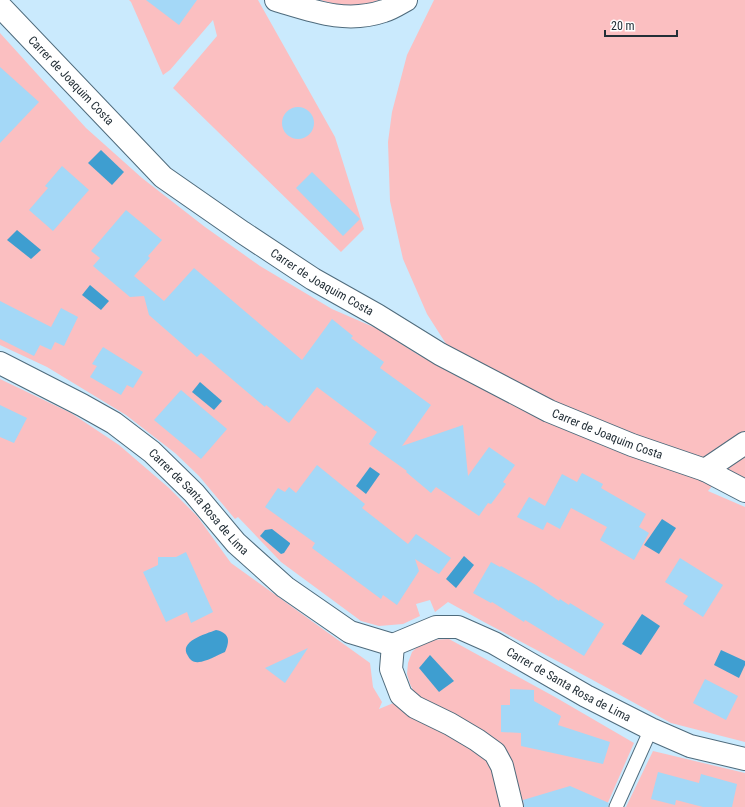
<svg xmlns="http://www.w3.org/2000/svg" width="745" height="807" font-family="'Roboto Condensed',sans-serif">
	<style>
		.green { fill: #fbbfc1 }
		.water { fill: #3e9ed0 }
		.building { fill: #a4d8f7 }
		.lines { fill: none; stroke-linecap: round; stroke-linejoin: round }
		.service-casing { stroke: #4f6b7c; stroke-width: 15 }
		.minor-casing { stroke: #4f6b7c; stroke-width: 24 }
		.service { stroke: #fff; stroke-width: 13 }
		.minor { stroke: #fff; stroke-width: 22 }
		.labels { text-anchor: middle; stroke-width: 4; stroke-linejoin: round; paint-order: stroke }
		.street-label { font-size: 12px; fill: #232f37; stroke: #fff }
	</style>
	<rect width="100%" height="100%" fill="#caeafd"/>
	<g class="green">
		<polygon points="129,0 258,0 335,137 364,229 341,252 173,88 217,36 213,20 170,70 163,75 131,2"/>
		<path d="M320,0h60c-25,8 -36,7 -60,0z"/>
		<polygon points="434,0 745,0 745,485 722,474 708,491 745,507 745,742 671,723 589,678 484,622 448,602 435,612 430,600 416,604 420,616 403,624 379,626 361,621 281,562 238,517 235,519 199,476 175,453 126,415 47,367 0,345 0,33 86,128 142,178 205,227 260,266 332,309 378,329 417,354 460,378 450,350 427,314 403,259 390,201 388,142 392,112 407,55"/>
		<polygon points="0,379 71,413 119,445 169,488 197,516 231,563 370,663 373,687 382,702 379,709 415,694 410,684 407,674 408,663 412,652 420,644 428,640 449,639 555,697 634,743 606,807 0,807"/>
		<polygon points="653,751 745,773 745,807 626,807"/>
	</g>
	<g class="water">
		<polygon points="101,150 124,172 112,185 88,163"/>
		<polygon points="17,230 41,250 31,259 7,240"/>
		<polygon points="90,285 109,301 101,310 82,295"/>
		<polygon points="200,382 222,401 214,410 192,392"/>
		<polygon points="370,467 380,474 366,494 356,486"/>
		<polygon points="662,519 676,528 659,554 644,545"/>
		<polygon points="272,529 290,543 290,544 284,553 281,554 260,536 265,530"/>
		<polygon points="464,556 474,565 456,588 446,579"/>
		<polygon points="642,614 660,626 641,655 622,644"/>
		<path d="M216,630c14,3 14,11 9,22 -7,3 -20,10 -26,10 -5,1 -9,-2 -11,-6 -10,-15 18,-22 28,-26z"/>
		<polygon points="721,650 745,661 745,665 739,678 714,665"/>
		<polygon points="430,655 454,681 439,692 419,668"/>
	</g>
	<g class="building">
		<polygon points="146,0 197,0 179,25"/>
		<polygon points="0,67 39,102 0,143"/>
		<circle cx="298" cy="123" r="16"/>
		<polygon points="62,166 89,190 53,231 29,210 48,188 45,186"/>
		<polygon points="312,172 360,219 343,236 296,188"/>
		<polygon points="126,210 162,240 148,256 150,258 134,276 164,301 194,268 302,360 332,319 353,336 351,338 384,362 380,368 431,405 402,446 463,425 468,476 489,447 515,465 503,482 506,484 491,504 488,503 479,516 436,487 431,493 406,472 407,471 369,444 377,432 317,387 289,423 266,405 265,407 201,353 197,357 149,315 144,296 130,297 93,266 100,258 91,251"/>
		<polygon points="0,301 51,327 61,308 78,317 64,346 55,342 51,350 40,345 34,356 0,339"/>
		<polygon points="103,347 143,372 133,388 127,385 121,395 90,377 97,366 92,364"/>
		<polygon points="181,390 227,429 201,459 154,420"/>
		<polygon points="0,405 27,418 14,443 0,437"/>
		<polygon points="317,465 365,504 362,508 408,544 416,534 451,558 439,574 415,559 419,571 397,605 383,595 381,599 312,548 315,543 265,507 278,488 285,492 289,487 296,493"/>
		<polygon points="582,473 603,484 601,488 646,514 639,527 649,533 634,560 600,540 607,527 571,508 560,529 547,522 543,530 517,517 529,497 545,506 562,474 577,482"/>
		<polygon points="186,552 213,612 191,623 187,612 166,622 143,572 158,565 158,557 176,557"/>
		<polygon points="680,558 723,585 703,617 683,604 688,596 665,582"/>
		<polygon points="491,562 500,567 501,566 536,585 559,601 560,599 569,605 570,603 604,624 584,656 525,620 524,622 492,602 491,603 473,593"/>
		<polygon points="308,648 285,683 265,668"/>
		<polygon points="705,679 738,696 726,720 693,703"/>
		<polygon points="510,689 534,690 534,701 561,716 558,725 610,742 603,764 521,746 521,733 501,732 501,705 510,705"/>
		<polygon points="658,772 699,783 701,774 737,784 732,807 703,807 676,800 675,805 651,799"/>
		<polygon points="570,786 609,803 608,807 524,807 523,800"/>
	</g>
	<g class="lines">
		<g class="service-casing">
			<polyline id="service" points="616,807 651,729"/>
		</g>
		<g class="minor-casing">
			<g id="minor">
				<path d="M276,0c37,11 70,24 108,11 7,-2 15,-7 22,-11"/>
				<path id="s1" d="M0,6l163,171 79,55 71,47 64,36 63,39 109,57 83,34 73,25 40,21"/>
				<path id="s2" d="M0,363l82,42 32,18 38,29 42,41 42,50 49,44 65,45 43,13 43,-18h22l36,16 92,53 65,33 39,17 55,13"/>
				<polyline points="705,470 745,443"/>
				<polyline points="393,645 391,669 401,695 415,707 450,724 477,740 495,753 502,766 512,807"/>
			</g>
		</g>
		<use href="#service" class="service"/>
		<use href="#minor" class="minor"/>
	</g>
	<g class="labels">
		<g class="street-label">
			<text dy="4" stroke="none"><textPath href="#s1" startOffset="103">Carrer de Joaquim Costa</textPath></text>
			<text dy="4" stroke="none"><textPath href="#s1" startOffset="427">Carrer de Joaquim Costa</textPath></text>
			<text dy="4" stroke="none"><textPath href="#s1" startOffset="751">Carrer de Joaquim Costa</textPath></text>
			<text dy="4" stroke="none"><textPath href="#s2" startOffset="245">Carrer de Santa Rosa de Lima</textPath></text>
			<text dy="4" stroke="none"><textPath href="#s2" startOffset="684">Carrer de Santa Rosa de Lima</textPath></text>
		</g>
	</g>
	<path d="M605 30v6h72v-6" fill="none" stroke="#232f37" stroke-width="2"/>
	<text x="611" y="30" font-size="12" fill="#232f37" stroke="#ffffff" stroke-width="3" paint-order="stroke">20 m</text>
</svg>
